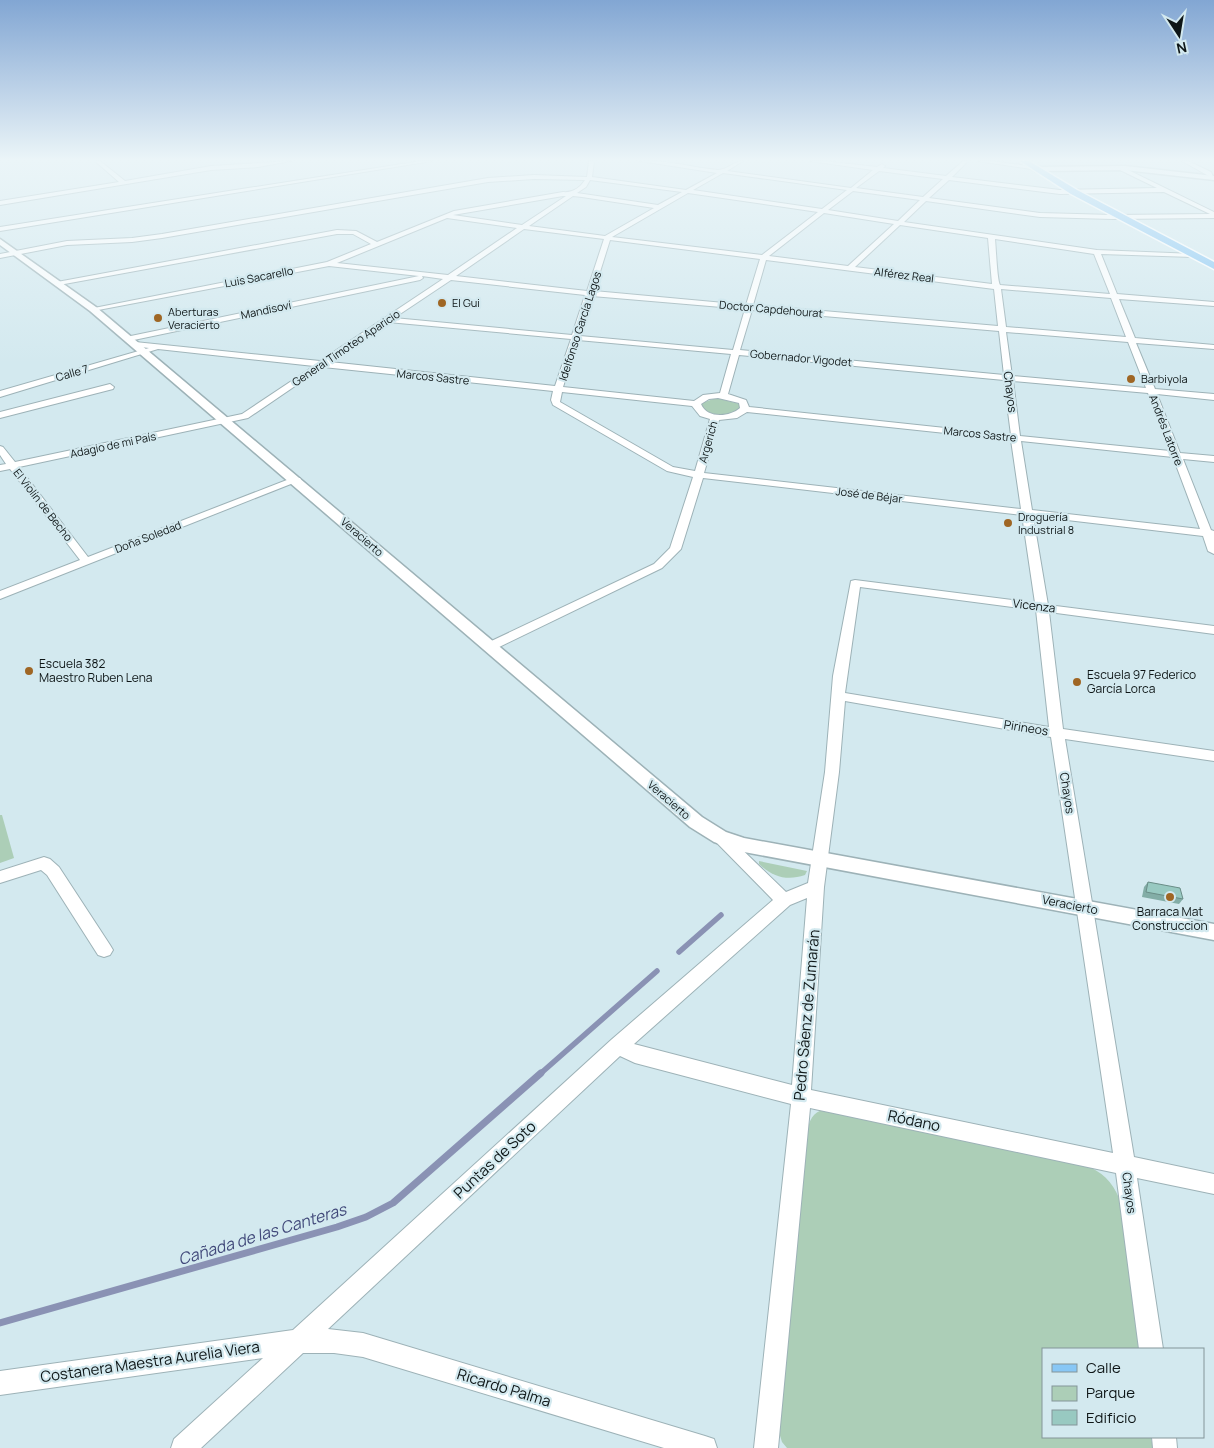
<svg xmlns="http://www.w3.org/2000/svg" width="1214" height="1448" font-family="Manrope,sans-serif">
	<style>
		.green { fill: #acceb7 }
		.lines { fill: none; stroke-linecap: round; stroke-linejoin: round }
		.stream-far1 { stroke: #8a92b4; stroke-width: 5.5 }
		.stream { stroke: #8a92b4; stroke-width: 7 }
		.minor-casing { stroke: #9db2b7; stroke-width: 2 }
		.tertiary-casing { stroke: #9db2b7; stroke-width: 3 }
		.primary-casing { stroke: #fff; stroke-width: 3 }
		.minor { fill: #fff; fill-rule: evenodd }
		.tertiary { fill: #fff; fill-rule: evenodd }
		.primary { fill: #88c7f5; fill-rule: evenodd }
		.wall { fill: #83ada6 }
		.building { fill: #98c9c1; stroke: #6a8d87 }
		.poi-dot { fill: #9f6624; stroke: #d3e9ef; stroke-width: 2 }
		.labels { text-anchor: middle; stroke-width: 4.5; stroke-linejoin: round; paint-order: stroke }
		.far-street-label { font-size: 11px; fill: #0e1617; stroke: #d3e9ef }
		.far-poi-label { font-size: 11px; fill: #0e1617; stroke: #d3e9ef; text-anchor: start }
		.street-label { font-size: 12px; fill: #0e1617; stroke: #d3e9ef }
		.poi-label { font-size: 12px; fill: #0e1617; stroke: #d3e9ef; text-anchor: start }
		.near-street-label { font-size: 15px; fill: #0e1617; stroke: #d3e9ef }
		.near-water-label { font-size: 16px; font-style: italic; fill: #41497a; stroke: #d3e9ef }
	</style>
	<rect width="100%" height="100%" fill="#d3e9ef"/>
	<g class="green">
		<path d="M716,398l24,6 1,7c-16,4 -26,7 -40,-4l1,-4z"/>
		<polygon points="0,815 2,815 14,858 0,863"/>
		<path d="M759,861l48,10 -2,4c-18,6 -32,2 -46,-11z"/>
		<path d="M828,1108l257,57c17,7 27,16 34,33l20,151h-96v88h108l2,11h-366l-5,-6 -5,-16 31,-297c2,-13 8,-18 20,-21z"/>
	</g>
	<g class="lines">
		<g class="stream-far1">
			<polyline points="679,952 721,915"/>
			<polyline points="540,1074 657,971"/>
		</g>
		<polyline class="stream" points="0,1323 337,1227 366,1217 393,1203 541,1073"/>
		<g class="minor-casing">
			<g id="minor">
				<polygon points="95,161 100,161 125,181 211,166 291,161 258,167 211,170 0,205 0,201 119,182"/>
				<polygon points="421,161 432,161 0,231 0,227"/>
				<path d="M589,161h5l-2,16 94,13 31,-17 -77,-12c26,-2 52,7 78,9 9,0 16,-9 25,-9l-16,10 124,17 22,-18 -63,-9h13l54,6 5,-3 3,2 -2,2 63,8 17,-15h5l-16,16 108,13 97,-2 -39,-19 2,-3 94,46v6l-101,1 -73,-2 -114,-16 -22,21 193,28 98,4 1,1 -3,2 -92,-3 16,40 97,8v4l-95,-7 16,39 79,7v4l-78,-6 19,46 59,5v6l-57,-6 23,59 34,3v6l-31,-3 28,71 3,1v23l-6,-3 -5,-15 -170,-20 15,89 166,21v8l-165,-22 14,117 151,22v10l-149,-22 69,418 80,17v20l-77,-16 26,171h-24l-23,-176 -306,-65 -32,340h-24l37,-344 -156,-41 -15,-7 -292,273 35,4 342,103 9,3 3,9h-53l-301,-91 -29,-4h-31l-102,95h-30l3,-9 89,-81 -263,37v-24l293,-41 318,-290 162,-140 -58,-59 -3,-4 3,-4 5,-2 5,2 61,59 22,-9 17,-111 8,-96 18,-95 4,-1 180,23 -13,-88 -319,-37 -22,71 -19,19 -169,82h-8l-2,-3 2,-3 169,-80 16,-16 23,-71 -26,-6 -114,-66 -2,-5 2,-9 -230,-24 -75,51 -229,49 69,90 204,-79h8l1,2 -301,119v-8l80,-31 -70,-91 -10,2v-6l6,-1 -6,-9v-9l3,1 12,15 227,-48 72,-48 -156,-17 -158,48v-6l149,-43 -17,-2v-4h3l185,19 123,-82 -21,-3 1,2 -3,2 -291,61 -4,-2 1,-2 293,-61 -90,-10 -236,45 -4,-2 238,-47 44,-18 -18,-10h-16l-278,51 -2,-1v-2l280,-52 19,1 21,11 77,-31 109,-19c9,1 17,-4 22,-12l-51,-1 -46,3 -326,56 -30,4 -65,3 -67,13v-4l67,-13 65,-3 30,-4 326,-56 46,-3 53,2zM879,171l64,8 -20,18 -67,-9zM723,173l124,17 -25,19 -129,-19zM590,180l92,12 -24,13 -81,-12 9,-6zM949,180l111,14 104,-2 46,22 -97,1 -73,-2 -111,-15zM853,191l67,9 -22,21 -70,-11zM688,193l130,19 -56,43 -150,-18zM563,196h3l-44,29 -69,-10zM573,196l9,1 72,11 -49,28 -76,-10zM824,213l70,11 -46,42 -79,-10zM447,218l70,10 -69,47 -111,-12zM900,225l88,13 4,46 -137,-17zM524,229l80,10 -17,52 -131,-15zM995,239l99,15 16,40 -110,-9c-3,-5 -4,-37 -5,-46zM610,240l150,19 -14,46 -152,-14zM766,260l228,29 4,37 -245,-21zM451,280l134,15 -13,40 -178,-17zM1001,289l110,9 15,39 -120,-10zM592,296l153,13 -12,41 -153,-14zM752,310l247,21 5,44 -264,-25zM388,322l183,17 -16,47 -225,-24zM1006,332l122,10 18,46 -134,-12zM578,340l153,14 -11,39 -17,2 -9,6 -131,-14zM739,355l265,25 7,55 -262,-28 -3,-7 -18,-6zM1013,381l135,12 22,58 -150,-15zM562,392l130,14 8,10 10,3 -15,52 -22,-4 -113,-65zM718,398l21,5 1,5c-10,9 -33,11 -39,-4l8,-5zM747,412l264,28 10,69 -317,-36 15,-53 18,-2zM1021,441l152,16 27,72 -168,-19zM860,587l176,23 13,117 -204,-34zM845,701l206,36 62,416 -302,-63 13,-203 15,-115zM807,898l-15,187 -158,-41 156,-139z"/>
				<polygon points="978,161 992,161 1035,167 1032,169"/>
				<polygon points="1182,161 1188,161 1211,172 1214,179"/>
				<polygon points="110,384 114,387 113,389 0,418 0,412"/>
				<polygon points="44,857 50,859 59,867 110,945 113,950 110,955 104,957 98,955 47,875 41,870 0,883 0,871"/>
				<polygon points="1152,1437 1176,1437 1177,1448 1153,1448"/>
			</g>
		</g>
		<g class="tertiary-casing">
			<g id="tertiary">
				<polygon points="1125,166 1214,176 1214,180 1125,170 1035,171 1032,169 1035,167"/>
				<polygon points="0,239 96,307 702,817 726,832 744,838 1214,924 1214,940 744,852 714,842 690,827 90,311 0,245"/>
			</g>
		</g>
		<g class="primary-casing">
			<polygon id="primary" points="1020,161 1029,161 1077,190 1214,262 1214,269 1071,194"/>
		</g>
		<use href="#minor" class="minor"/>
		<use href="#tertiary" class="tertiary"/>
		<use href="#primary" class="primary"/>
	</g>
	<polygon class="wall" points="1148,882 1183,899 1179,904 1142,897 1144,887"/>
	<polygon class="building" points="1148,882 1180,888 1183,899 1146,892"/>
	<linearGradient id="sky" x2="0" y2="1"><stop stop-color="#82a6d3"/><stop offset="0.44" stop-color="#ebf5f8"/><stop offset="1" stop-color="#ebf5f8" stop-opacity="0"/></linearGradient>
	<rect width="1214" height="363" fill="url(#sky)"/>
	<g class="poi-dot">
		<circle cx="442" cy="303" r="5"/>
		<circle cx="158" cy="318" r="5"/>
		<circle cx="1131" cy="379" r="5"/>
		<circle cx="1008" cy="523" r="5"/>
		<circle cx="29" cy="671" r="5"/>
		<circle cx="1077" cy="682" r="5"/>
		<circle cx="1170" cy="897" r="5"/>
	</g>
	<g class="labels">
		<g class="far-street-label">
			<text transform="translate(904 275) rotate(7)" y="4">Alférez Real</text>
			<text transform="translate(259 277) rotate(-11)" y="4">Luis Sacarello</text>
			<text transform="translate(771 309) rotate(5)" y="4">Doctor Capdehourat</text>
			<text transform="translate(266 310) rotate(-12)" y="4">Mandisoví</text>
			<text transform="translate(580 326) rotate(-72)" y="4">Idelfonso García Lagos</text>
			<text transform="translate(346 348) rotate(-34)" y="4">General Timoteo Aparicio</text>
			<text transform="translate(801 358) rotate(5)" y="4">Gobernador Vigodet</text>
			<text transform="translate(72 373) rotate(-16)" y="4">Calle 7</text>
			<text transform="translate(433 377) rotate(6)" y="4">Marcos Sastre</text>
			<text transform="translate(1166 430) rotate(69)" y="4">Andrés Latorre</text>
			<text transform="translate(980 434) rotate(6)" y="4">Marcos Sastre</text>
			<text transform="translate(708 442) rotate(-75)" y="4">Argerich</text>
			<text transform="translate(113 445) rotate(-12)" y="4">Adagio de mi País</text>
			<text transform="translate(869 495) rotate(7)" y="4">José de Béjar</text>
			<text transform="translate(43 505) rotate(52)" y="4">El Violín de Becho</text>
			<text transform="translate(148 537) rotate(-21)" y="4">Doña Soledad</text>
			<text transform="translate(362 537) rotate(41)" y="4">Veracierto</text>
			<text transform="translate(669 800) rotate(41)" y="4">Veracierto</text>
		</g>
		<g class="far-poi-label">
			<text x="452" y="307">El Gui</text>
			<text x="168" y="316">Aberturas<tspan x="168" dy="13">Veracierto</tspan></text>
			<text x="1141" y="383">Barbiyola</text>
			<text x="1018" y="521">Droguería<tspan x="1018" dy="13">Industrial 8</tspan></text>
		</g>
		<g class="street-label">
			<text transform="translate(1010 392) rotate(83)" y="4">Chayos</text>
			<text transform="translate(1034 606) rotate(7)" y="4">Vicenza</text>
			<text transform="translate(1026 728) rotate(9)" y="4">Pirineos</text>
			<text transform="translate(1067 793) rotate(81)" y="4">Chayos</text>
			<text transform="translate(1070 905) rotate(11)" y="4">Veracierto</text>
			<text transform="translate(1129 1193) rotate(82)" y="4">Chayos</text>
		</g>
		<g class="poi-label">
			<text x="39" y="668">Escuela 382<tspan x="39" dy="14">Maestro Ruben Lena</tspan></text>
			<text x="1087" y="679">Escuela 97 Federico<tspan x="1087" dy="14">García Lorca</tspan></text>
			<text x="1170" y="916" text-anchor="middle">Barraca Mat<tspan x="1170" dy="14">Construccion</tspan></text>
		</g>
		<g class="near-street-label">
			<text transform="translate(807 1015) rotate(-85)" y="5">Pedro Sáenz de Zumarán</text>
			<text transform="translate(914 1121) rotate(12)" y="5">Ródano</text>
			<text transform="translate(495 1160) rotate(-43)" y="5">Puntas de Soto</text>
			<text transform="translate(150 1362) rotate(-8)" y="5">Costanera Maestra Aurelia Viera</text>
			<text transform="translate(504 1388) rotate(17)" y="5">Ricardo Palma</text>
		</g>
		<g class="near-water-label">
			<text transform="translate(262 1234) rotate(-17)" y="6">Cañada de las Canteras</text>
		</g>
	</g>
	<rect x="1042" y="1348" width="162" height="90" fill="#d3e9ef" stroke="#849599"/>
	<rect x="1052" y="1364" width="25" height="8" fill="#88c7f5" stroke="#849599"/>
	<text x="1086" y="1373" font-size="15" fill="#0e1617">Calle</text>
	<rect x="1052" y="1386" width="25" height="15" fill="#acceb7" stroke="#849599"/>
	<text x="1086" y="1398" font-size="15" fill="#0e1617">Parque</text>
	<rect x="1052" y="1410" width="25" height="15" fill="#98c9c1" stroke="#849599"/>
	<text x="1086" y="1423" font-size="15" fill="#0e1617">Edificio</text>
	<g transform="translate(1179 35) rotate(168)" stroke="#d3e9ef" stroke-width="4" paint-order="stroke">
	<path d="M0-4L9 19L0 12L-9 19Z" fill="#0e1617"/>
	<text y="-8" font-size="14" font-weight="bold" text-anchor="middle" fill="#0e1617">N</text>
	</g>
</svg>
